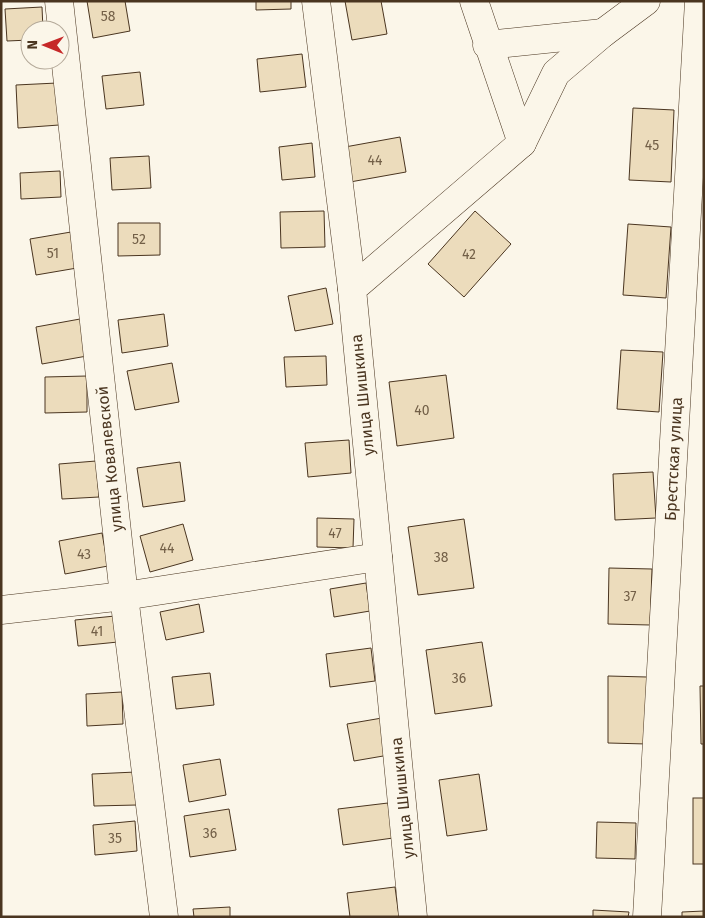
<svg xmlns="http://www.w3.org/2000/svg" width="705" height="918" font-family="'Fira Sans',sans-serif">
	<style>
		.building { fill: #ecdcbc; stroke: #4a3520 }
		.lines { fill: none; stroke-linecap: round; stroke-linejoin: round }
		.minor-casing { stroke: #4a3520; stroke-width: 29 }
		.minor { stroke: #fbf6e9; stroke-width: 28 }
		.labels { text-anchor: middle; stroke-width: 4; stroke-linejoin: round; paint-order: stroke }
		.number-label { font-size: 14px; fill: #725f47 }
		.street-label { font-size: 16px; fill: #4a3520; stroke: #fbf6e9 }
	</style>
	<rect width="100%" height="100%" fill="#fbf6e9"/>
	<g class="building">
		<polygon points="87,1 125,1 130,31 93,38"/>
		<polygon points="256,1 291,1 291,9 256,10"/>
		<polygon points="345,1 381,1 387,34 352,40"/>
		<polygon points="42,7 43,30 30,30 30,40 7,41 5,9"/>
		<polygon points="302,54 306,87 260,92 257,59"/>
		<polygon points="140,72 144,105 106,109 102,76"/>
		<polygon points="57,83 59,125 18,128 16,85"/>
		<polygon points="633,108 674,110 671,182 629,180"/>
		<polygon points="400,137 406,172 350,182 345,147"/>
		<polygon points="312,143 315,177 282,180 279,147"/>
		<polygon points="149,156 151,188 112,190 110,158"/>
		<polygon points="60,171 61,197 21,199 20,173"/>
		<polygon points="324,211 325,247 281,248 280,212"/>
		<polygon points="475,211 511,244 464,297 428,264"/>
		<polygon points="118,223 160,223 160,255 118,256"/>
		<polygon points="628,224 671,227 666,298 623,295"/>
		<polygon points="71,232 77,268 36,275 30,239"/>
		<polygon points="326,288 333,324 295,331 288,296"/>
		<polygon points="164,314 168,346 122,353 118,320"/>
		<polygon points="80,319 87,356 42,364 36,327"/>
		<polygon points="621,350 663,352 659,412 617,409"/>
		<polygon points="326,356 327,385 286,387 284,357"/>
		<polygon points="172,363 179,402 135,410 127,371"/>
		<polygon points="446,375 454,438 397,446 389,382"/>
		<polygon points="87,376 87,412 45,413 45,377"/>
		<polygon points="349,440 351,473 308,477 305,443"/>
		<polygon points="96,461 99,497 62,499 59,464"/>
		<polygon points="180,462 185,501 143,507 137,468"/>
		<polygon points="653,472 656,518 615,520 613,474"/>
		<polygon points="317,518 354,519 353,548 317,547"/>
		<polygon points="464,519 474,588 418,595 408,527"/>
		<polygon points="183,524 193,560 150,572 140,536"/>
		<polygon points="102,533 108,566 65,574 59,541"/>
		<polygon points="609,568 652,569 650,625 608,624"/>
		<polygon points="366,583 370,611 334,617 330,589"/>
		<polygon points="199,604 204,632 166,640 160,612"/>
		<polygon points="115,616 118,642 78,646 75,620"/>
		<polygon points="482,642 492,706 435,714 426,650"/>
		<polygon points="371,648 375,681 330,687 326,654"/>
		<polygon points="210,673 214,705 176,709 172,677"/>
		<polygon points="608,676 647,677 647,744 608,743"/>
		<polygon points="700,686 704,686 704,744 701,744"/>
		<polygon points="122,692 123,724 87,726 86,694"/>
		<polygon points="382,718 389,755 354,761 347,724"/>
		<polygon points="220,759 226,795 189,802 183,765"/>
		<polygon points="136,772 137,805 94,806 92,774"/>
		<polygon points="479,774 487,830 447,836 439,780"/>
		<rect x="693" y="798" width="11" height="66"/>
		<polygon points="388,803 393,838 343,845 338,809"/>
		<polygon points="229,809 236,850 190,857 184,816"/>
		<polygon points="135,821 137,851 95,855 93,825"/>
		<polygon points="597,822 636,823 635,859 596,858"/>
		<polygon points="395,887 399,917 350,917 347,893"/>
		<polygon points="230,907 230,917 194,917 193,909"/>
		<polygon points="593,910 629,912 628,917 593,917"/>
		<polygon points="704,911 704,917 682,917 682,912"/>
	</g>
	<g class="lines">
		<g class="minor-casing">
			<g id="minor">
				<polyline points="59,1 124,596 164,917"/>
				<polyline points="316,1 352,289"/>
				<polyline points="474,1 522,143"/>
				<polyline points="487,45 603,33"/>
				<polyline points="1,610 124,596 378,557"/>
				<polyline points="413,917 352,289 522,143 556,73 603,33 646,1"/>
				<polyline points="647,917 699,1"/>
			</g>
		</g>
		<use href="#minor" class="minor"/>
	</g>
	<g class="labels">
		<g class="number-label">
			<text x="108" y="21">58</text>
			<text x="652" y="150">45</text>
			<text x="375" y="165">44</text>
			<text x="139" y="244">52</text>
			<text x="53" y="258">51</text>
			<text x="469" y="259">42</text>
			<text x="422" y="415">40</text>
			<text x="335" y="538">47</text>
			<text x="167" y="553">44</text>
			<text x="84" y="559">43</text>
			<text x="441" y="562">38</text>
			<text x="630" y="601">37</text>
			<text x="97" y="636">41</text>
			<text x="459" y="683">36</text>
			<text x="210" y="838">36</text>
			<text x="115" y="843">35</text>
		</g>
		<g class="street-label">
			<text transform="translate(362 395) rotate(-96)" y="6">улица Шишкина</text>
			<text transform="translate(109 459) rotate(-96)" y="6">улица Ковалевской</text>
			<text transform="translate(673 459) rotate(-87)" y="6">Брестская улица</text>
			<text transform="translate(402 798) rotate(-96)" y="6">улица Шишкина</text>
		</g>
	</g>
	<rect width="705" height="918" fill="none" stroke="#4a3520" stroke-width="5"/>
	<g transform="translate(45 45) rotate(271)"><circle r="24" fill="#fbf6e9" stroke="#b4a999"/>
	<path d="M0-4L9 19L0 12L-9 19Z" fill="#c62828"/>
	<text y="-8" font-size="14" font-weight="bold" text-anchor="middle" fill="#4a3520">N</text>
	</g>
</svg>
